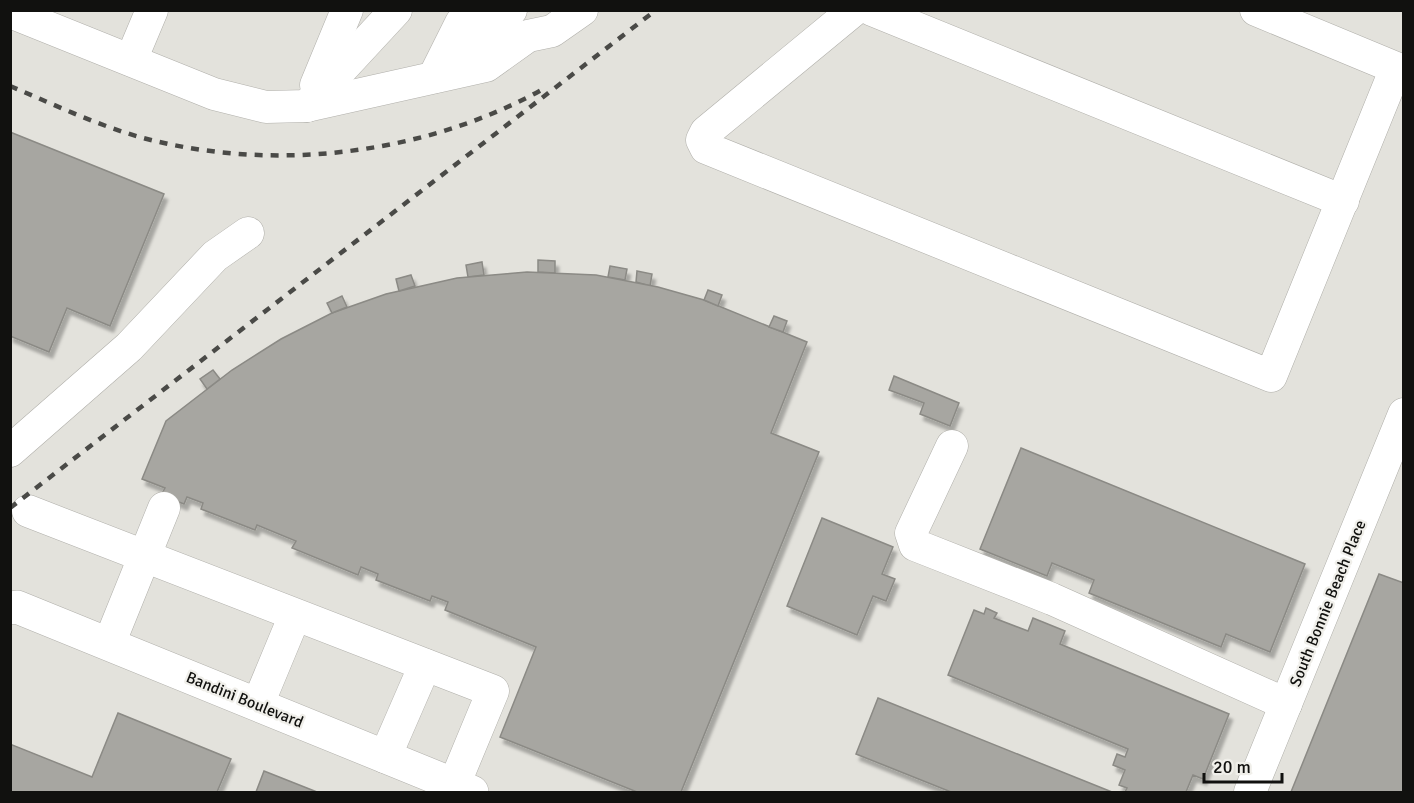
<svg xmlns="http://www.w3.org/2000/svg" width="1414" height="803" font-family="Signika,sans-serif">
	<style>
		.building { fill: #a7a6a1; stroke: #8b8a85; stroke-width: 1.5; filter: url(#shadow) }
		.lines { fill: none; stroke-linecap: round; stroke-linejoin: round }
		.minor-casing { stroke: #b0afaa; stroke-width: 33 }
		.major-casing { stroke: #b0afaa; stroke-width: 34 }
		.minor { stroke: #fff; stroke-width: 32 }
		.major { stroke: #fff; stroke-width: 33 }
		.rail { stroke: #4a4a47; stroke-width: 4.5; stroke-dasharray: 8 8; stroke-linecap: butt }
		.labels { text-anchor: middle; stroke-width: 4.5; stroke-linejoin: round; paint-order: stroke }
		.street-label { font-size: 16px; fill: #11110f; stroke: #f0efea }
	</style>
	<defs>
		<filter id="shadow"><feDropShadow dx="3.5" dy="6" stdDeviation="1.5" flood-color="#0004"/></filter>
	</defs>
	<rect width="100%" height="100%" fill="#e3e2dc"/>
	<g class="building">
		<polygon points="10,132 164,194 110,326 67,308 49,352 10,336"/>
		<polygon points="538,260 555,261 555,273 538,272"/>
		<polygon points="482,262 484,275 468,277 466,265"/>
		<polygon points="610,266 627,269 625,280 608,277"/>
		<polygon points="637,271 652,274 650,286 636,282"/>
		<polygon points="527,272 596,275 658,287 704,300 807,342 771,433 819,452 681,792 637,792 500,737 536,647 445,610 448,602 432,596 430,601 376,580 378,574 361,567 358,575 292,548 296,541 257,525 255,530 201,509 203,503 187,497 184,504 161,495 165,488 142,479 166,421 232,370 281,339 332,313 386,294 457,278"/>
		<polygon points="411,275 415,286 399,291 396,279"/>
		<polygon points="708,290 722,295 718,306 704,300"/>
		<polygon points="342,296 347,307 332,313 327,303"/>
		<polygon points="774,316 787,321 783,332 769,327"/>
		<polygon points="213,370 220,379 207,389 200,379"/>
		<polygon points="894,376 959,403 950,426 920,414 924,403 889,390"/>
		<polygon points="1021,448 1305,564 1270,652 1226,634 1221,647 1089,593 1094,580 1052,563 1047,576 980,549"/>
		<polygon points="822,518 893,547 882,574 895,579 886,601 873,596 857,635 787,606"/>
		<polygon points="1379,574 1404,583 1404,792 1291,792"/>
		<polygon points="986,608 997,613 994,618 1028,631 1033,618 1065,631 1060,644 1229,714 1203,779 1193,775 1186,792 1125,792 1127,788 1119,785 1125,770 1113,765 1117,754 1125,757 1128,749 948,675 974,610 984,614"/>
		<polygon points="878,698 1112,792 951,792 856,754"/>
		<polygon points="118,713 231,759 217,792 10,792 10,744 92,777"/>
		<polygon points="264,771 317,792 256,792"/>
	</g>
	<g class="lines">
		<g class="minor-casing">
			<g id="minor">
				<polyline points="854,10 706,132 702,140 706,148 1271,376 1396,68 1256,10"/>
				<polyline points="872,10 1343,201"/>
				<polyline points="10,12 214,94 266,107 307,106 486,66 528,36 552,31 582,10"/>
				<polyline points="462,39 472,39 511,10"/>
				<polyline points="131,60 152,10"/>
				<polyline points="434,77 461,23 479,10"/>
				<polyline points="316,85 347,10"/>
				<polyline points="307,106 396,10"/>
				<polyline points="952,446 911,533 915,545 1052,599 1286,704"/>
				<polyline points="10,451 129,347 215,256 248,233"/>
				<polyline points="28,511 493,691 454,785"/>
				<polyline points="109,644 164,508"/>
				<polyline points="258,704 295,615"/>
				<polyline points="385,757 425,665"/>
				<polyline points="1250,792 1404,414"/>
			</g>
		</g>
		<g class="major-casing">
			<polyline id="major" points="10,608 17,607 472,792"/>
		</g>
		<use href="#minor" class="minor"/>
		<use href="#major" class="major"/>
		<g class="rail">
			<path d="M10,86c50,21 101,46 154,57 126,28 269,8 381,-55"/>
			<polyline points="10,508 656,10"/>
		</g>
	</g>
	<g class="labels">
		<g class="street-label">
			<text transform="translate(1327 603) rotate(-68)" y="6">South Bonnie Beach Place</text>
			<text transform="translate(245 699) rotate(22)" y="6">Bandini Boulevard</text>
		</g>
	</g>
	<rect width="1414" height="803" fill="none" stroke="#11110f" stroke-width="24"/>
	<path d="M1204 773v9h78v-9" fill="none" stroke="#11110f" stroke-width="3"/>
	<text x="1213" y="773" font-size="18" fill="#11110f" stroke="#f0efea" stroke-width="4.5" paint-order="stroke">20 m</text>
</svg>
